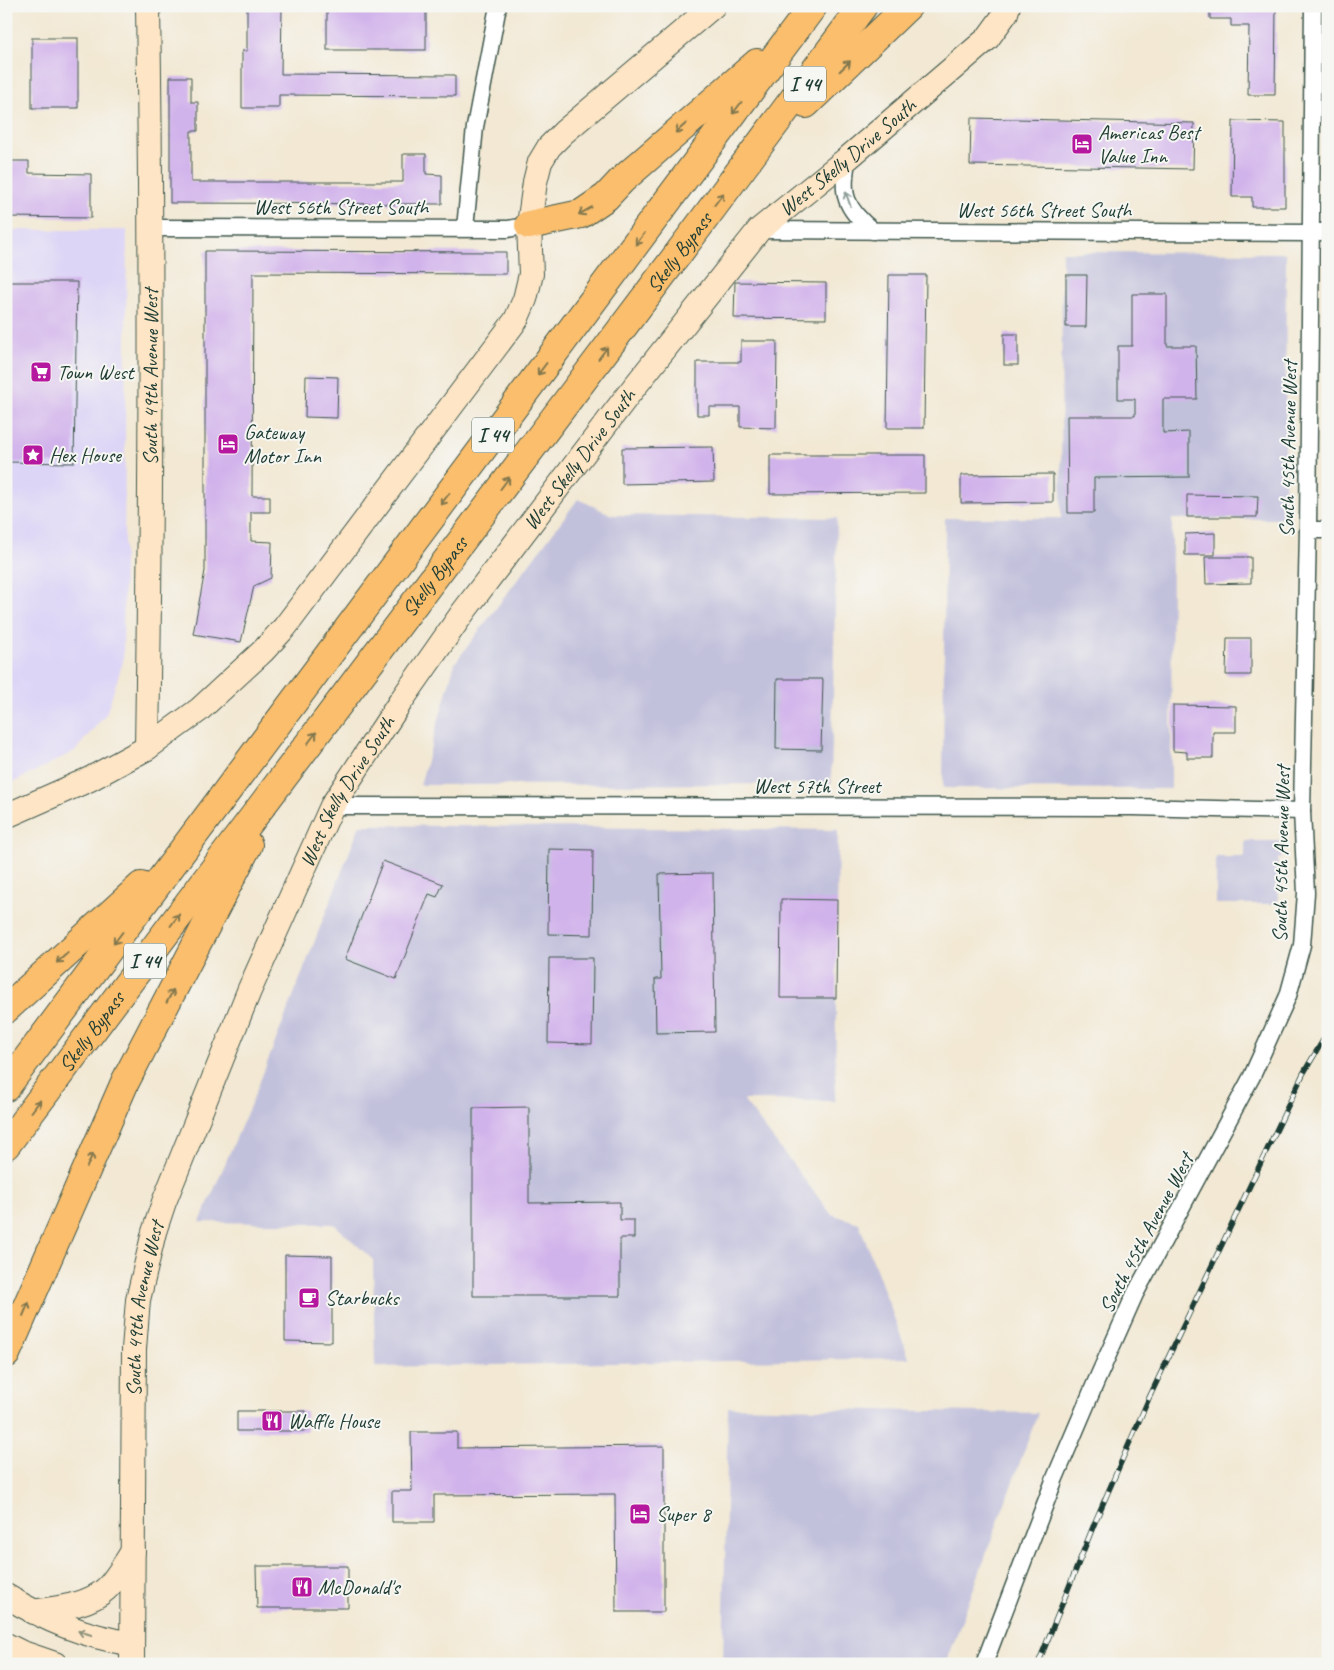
<svg xmlns="http://www.w3.org/2000/svg" width="1334" height="1670" font-family="Caveat,sans-serif">
	<style>
		.built { fill: #ddd5f6 }
		.industrial { fill: #c2c1dc }
		.building { fill: #d1b3eb }
		.lines { fill: none; stroke-linecap: round; stroke-linejoin: round }
		.street-casing { stroke: #3f574c; stroke-width: 19 }
		.secondary-casing { stroke: #3f574c; stroke-width: 26 }
		.highway-casing { stroke: #3f574c; stroke-width: 30 }
		.street { stroke: #fff; stroke-width: 16 }
		.secondary { stroke: #fde5c5; stroke-width: 24 }
		.highway { stroke: #fabe6d; stroke-width: 28 }
		.rail-casing { stroke: #1f3d34; stroke-width: 5.5 }
		.rail { stroke: #f6f6f2; stroke-width: 4; stroke-dasharray: 11; stroke-linecap: butt }
		.oneway { stroke: #82774e }
		.oneway2 { stroke: #8f9e9a }
		.oneway3 { stroke: #8e917c }
		.labels { text-anchor: middle; stroke-width: 4; stroke-linejoin: round; paint-order: stroke }
		.shield { fill: #f6f6f2; stroke: #60746d; stroke-width: 1 }
		.shield-label { font-size: 20px; font-weight: bold; fill: #1f3d34 }
		.poi-label { font-size: 21px; fill: #1f3d34; stroke: #f6f6f2; text-anchor: start }
		.street-label { font-size: 21px; fill: #1f3d34; stroke: #f6f6f2 }
	</style>
	<rect width="100%" height="100%" fill="#f6f6f2"/>
	<filter id="ink" filterUnits="userSpaceOnUse"><feTurbulence type="fractalNoise" baseFrequency=".02" numOctaves="2"/><feDisplacementMap in="SourceGraphic" scale="10" xChannelSelector="R" yChannelSelector="G"/><feConvolveMatrix kernelMatrix="1 2 1 2 8 2 1 2 1" color-interpolation-filters="sRGB"/></filter>
	<filter id="wash" filterUnits="userSpaceOnUse"><feTurbulence type="fractalNoise" baseFrequency=".0096" numOctaves="4" result="noise"/><feDisplacementMap in="SourceGraphic" scale="20" xChannelSelector="R" yChannelSelector="G"/><feGaussianBlur stdDeviation="1.12" result="paint"/><feColorMatrix in="noise" values="0 0 0 0 0 0 0 0 0 0 0 0 0 0 0 0 0 1.4 0 .05"/><feComposite in="paint" operator="in"/></filter>
	<g filter="url(#wash)">
		<rect width="100%" height="100%" fill="#f2e8d3"/>
		<polygon class="built" points="6,230 127,230 123,662 106,714 75,751 6,786"/>
		<g class="industrial">
			<polygon points="1062,252 1286,253 1285,519 1172,519 1171,789 943,788 945,518 1061,518"/>
			<polygon points="578,499 612,515 837,518 831,784 420,785 455,663"/>
			<polygon points="360,825 838,830 835,1101 743,1100 831,1214 859,1223 909,1358 375,1367 373,1260 334,1224 200,1222 255,1094"/>
			<polygon points="1245,841 1282,841 1282,858 1278,859 1278,904 1216,904 1216,857 1245,857"/>
			<polygon points="728,1407 1038,1413 946,1664 723,1664"/>
		</g>
		<g id="blocks">
			<g class="building">
				<polygon points="247,6 282,6 281,74 455,75 455,96 279,95 279,108 242,108 242,51 247,51"/>
				<rect x="327" y="6" width="99" height="44"/>
				<polygon points="1210,6 1276,6 1275,95 1248,95 1249,26 1231,26 1231,19 1210,19"/>
				<rect x="32" y="38" width="46" height="70"/>
				<polygon points="170,77 191,77 191,102 198,102 198,131 191,131 191,182 403,182 403,154 426,154 426,174 442,175 442,204 170,203"/>
				<polygon points="971,118 1194,123 1193,169 970,165"/>
				<polygon points="1233,121 1285,122 1285,207 1252,207 1252,197 1232,197"/>
				<polygon points="6,161 29,161 29,173 91,174 91,218 6,217"/>
				<polygon points="205,251 506,252 506,274 253,273 252,496 270,496 270,512 251,512 251,541 272,542 271,578 254,586 241,642 193,634 205,571"/>
				<polygon points="889,275 926,275 924,428 887,428"/>
				<polygon points="1066,275 1087,275 1086,327 1066,327"/>
				<polygon points="6,282 77,282 74,463 6,462"/>
				<polygon points="735,282 826,283 826,319 734,318"/>
				<polygon points="1132,294 1167,294 1167,346 1196,346 1197,399 1163,399 1163,433 1189,432 1189,477 1094,478 1094,513 1068,513 1067,416 1135,416 1135,399 1118,399 1118,346 1132,346"/>
				<rect x="1004" y="334" width="14" height="31"/>
				<polygon points="741,341 777,341 776,428 740,427 740,407 709,407 709,415 697,415 697,362 741,362"/>
				<polygon points="306,376 338,377 337,418 305,417"/>
				<polygon points="713,447 714,482 622,484 622,448"/>
				<polygon points="770,455 925,455 925,493 770,494"/>
				<polygon points="1053,474 1053,502 961,503 961,475"/>
				<polygon points="1187,495 1258,496 1257,517 1187,517"/>
				<polygon points="1215,533 1215,555 1185,555 1185,534"/>
				<polygon points="1205,557 1251,557 1251,583 1206,584"/>
				<polygon points="1227,638 1251,638 1251,675 1226,675"/>
				<polygon points="777,679 823,679 821,750 776,749"/>
				<polygon points="1173,705 1236,706 1236,732 1213,732 1213,758 1187,758 1187,752 1173,751"/>
				<polygon points="549,849 593,850 592,935 548,934"/>
				<polygon points="383,861 443,884 437,897 429,894 396,979 345,959"/>
				<polygon points="713,873 715,1032 656,1033 655,979 661,979 659,874"/>
				<polygon points="781,899 837,900 836,998 780,998"/>
				<polygon points="549,958 593,958 592,1044 548,1043"/>
				<polygon points="529,1107 529,1203 620,1202 620,1220 634,1220 634,1238 620,1238 620,1296 473,1296 473,1108"/>
				<polygon points="285,1255 332,1256 332,1342 285,1341"/>
				<polygon points="237,1411 306,1411 307,1431 237,1431"/>
				<polygon points="411,1432 457,1432 457,1448 664,1446 664,1612 616,1612 615,1494 434,1495 434,1522 392,1522 392,1491 412,1491"/>
				<polygon points="256,1566 348,1566 348,1608 257,1608"/>
			</g>
		</g>
	</g>
	<g filter="url(#ink)">
		<use href="#blocks" fill-opacity="0" stroke="#3f574c" stroke-width="1"/>
		<g class="lines">
			<g class="street-casing">
				<g id="street">
					<path d="M848,158c-8,35 -3,51 25,73"/>
					<polyline points="151,228 508,229 529,225"/>
					<polyline points="465,228 475,127 498,6"/>
					<polyline points="759,230 1312,233 1328,231"/>
					<polyline points="1308,530 1328,530"/>
					<polyline points="332,806 1133,807 1302,811"/>
					<polyline points="984,1664 1055,1478 1095,1384 1135,1294 1252,1076 1288,996 1302,945 1306,893 1302,811 1308,530 1313,6"/>
				</g>
			</g>
			<g class="secondary-casing">
				<g id="secondary">
					<path id="s1" d="M147,748c4,-247 5,-494 1,-742"/>
					<polyline points="6,816 90,779 147,748 199,710 263,651 285,627 516,320 525,299 531,274 529,225 535,182 540,162 549,147 564,132 713,6"/>
					<path d="M6,1596c42,25 78,40 126,48"/>
					<path d="M33,1612c23,-4 55,-6 73,-23 9,-8 20,-27 27,-38"/>
					<polyline points="6,1645 20,1652 55,1664"/>
					<path id="s2" d="M132,1664l2,-315 4,-49 16,-68 10,-30 85,-211 83,-185 69,-105 63,-90 164,-216 131,-165 89,-72 139,-119 19,-26 2,-7"/>
				</g>
			</g>
			<g class="highway-casing">
				<g id="highway">
					<polyline points="806,104 908,6"/>
					<polyline points="529,225 581,214 606,197 622,180 757,63"/>
					<polyline points="6,1009 141,886"/>
					<polyline points="6,1087 813,6"/>
					<path id="s3" d="M6,1145l684,-907 173,-232"/>
					<polyline points="6,1354 125,1082 248,845"/>
				</g>
			</g>
			<use href="#street" class="street"/>
			<use href="#secondary" class="secondary"/>
			<use href="#highway" class="highway"/>
			<g class="rail-casing">
				<polyline id="rail" points="1038,1664 1095,1522 1149,1398 1303,1074 1328,1032"/>
			</g>
			<use href="#rail" class="rail"/>
		</g>
		<defs><path id="oneway-shaft" d="M-6 0H5M1.5-3L5.5 0L1.5 3" fill="none" stroke-width="1.6" stroke-linecap="round" stroke-linejoin="round" transform="scale(1.25)"/></defs>
		<g class="oneway">
			<use href="#oneway-shaft" transform="translate(845 66) rotate(-44)"/>
			<use href="#oneway-shaft" transform="translate(737 108) rotate(127)"/>
			<use href="#oneway-shaft" transform="translate(681 128) rotate(139)"/>
			<use href="#oneway-shaft" transform="translate(719 199) rotate(-53)"/>
			<use href="#oneway-shaft" transform="translate(585 211) rotate(151)"/>
			<use href="#oneway-shaft" transform="translate(640 239) rotate(127)"/>
			<use href="#oneway-shaft" transform="translate(603 353) rotate(-53)"/>
			<use href="#oneway-shaft" transform="translate(542 369) rotate(127)"/>
			<use href="#oneway-shaft" transform="translate(505 483) rotate(-53)"/>
			<use href="#oneway-shaft" transform="translate(445 499) rotate(127)"/>
			<use href="#oneway-shaft" transform="translate(312 738) rotate(-53)"/>
			<use href="#oneway-shaft" transform="translate(175 920) rotate(-53)"/>
			<use href="#oneway-shaft" transform="translate(118 938) rotate(127)"/>
			<use href="#oneway-shaft" transform="translate(62 958) rotate(138)"/>
			<use href="#oneway-shaft" transform="translate(170 996) rotate(-63)"/>
			<use href="#oneway-shaft" transform="translate(36 1106) rotate(-53)"/>
			<use href="#oneway-shaft" transform="translate(90 1160) rotate(-66)"/>
			<use href="#oneway-shaft" transform="translate(26 1309) rotate(-67)"/>
		</g>
		<use class="oneway2" href="#oneway-shaft" transform="translate(848 199) rotate(-109)"/>
		<use class="oneway3" href="#oneway-shaft" transform="translate(85 1633) rotate(-162)"/>
	</g>
	<defs>
		<g id="hotel-square" transform="scale(1.125)"><rect x="-9" y="-9" width="18" height="18" rx="4" fill="#b5179e" stroke="#f6f6f2"/><path d="M-6-4.5h1.5V1H6V5H4.5V3h-9V5H-6ZM-4 0a1.8 1.8 0 1 1 3.6 0ZM.5 0V-2.5h3Q6-2.5 6 0Z" fill="#fff"/></g>
		<g id="supermarket-square" transform="scale(1.125)"><rect x="-9" y="-9" width="18" height="18" rx="4" fill="#b5179e" stroke="#f6f6f2"/><path d="M-6-5.5h2.5l.6 2H6L4.5 2H-2.5L-4.4-4H-6ZM-1.5 3.2a1.3 1.3 0 1 0 .1 0ZM3 3.2a1.3 1.3 0 1 0 .1 0Z" fill="#fff"/></g>
		<g id="sight-square" transform="scale(1.125)"><rect x="-9" y="-9" width="18" height="18" rx="4" fill="#b5179e" stroke="#f6f6f2"/><path d="M0-6L1.8-2.2L6-1.7L2.9 1.2L3.7 5.4L0 3.3L-3.7 5.4L-2.9 1.2L-6-1.7L-1.8-2.2Z" fill="#fff"/></g>
		<g id="cafe-square" transform="scale(1.125)"><rect x="-9" y="-9" width="18" height="18" rx="4" fill="#b5179e" stroke="#f6f6f2"/><path d="M-5.5-4.5H6V0H3Q3 3.5 0 3.5H-2.5Q-5.5 3.5-5.5 0ZM3-3.2v2h1.7v-2ZM-6 4.5H4V6H-6Z" fill="#fff"/></g>
		<g id="restaurant-square" transform="scale(1.125)"><rect x="-9" y="-9" width="18" height="18" rx="4" fill="#b5179e" stroke="#f6f6f2"/><path d="M-5-6h1v4h1v-4h1v4h1v-4h1v5L-1.5 .5V6h-2V.5L-5-1ZM5-6V6H3V1.5H1.5Q1.5-4 5-6Z" fill="#fff"/></g>
	</defs>
	<g fill-rule="evenodd">
		<use href="#hotel-square" x="1082" y="144"/>
		<use href="#supermarket-square" x="41" y="372"/>
		<use href="#hotel-square" x="228" y="444"/>
		<use href="#sight-square" x="33" y="455"/>
		<use href="#cafe-square" x="309" y="1298"/>
		<use href="#restaurant-square" x="272" y="1421"/>
		<use href="#hotel-square" x="640" y="1514"/>
		<use href="#restaurant-square" x="302" y="1587"/>
	</g>
	<g class="labels">
		<g class="shield">
			<rect x="784" y="66.5" width="42" height="35" rx="4"/>
			<rect x="472" y="417.5" width="42" height="35" rx="4"/>
			<rect x="124" y="943.5" width="42" height="35" rx="4"/>
		</g>
		<g class="shield-label">
			<text x="805" y="91">I 44</text>
			<text x="493" y="442">I 44</text>
			<text x="145" y="968">I 44</text>
		</g>
		<g class="poi-label">
			<text x="1098" y="139">Americas Best<tspan x="1098" dy="24">Value Inn</tspan></text>
			<text x="57" y="379">Town West</text>
			<text x="244" y="439">Gateway<tspan x="244" dy="24">Motor Inn</tspan></text>
			<text x="49" y="462">Hex House</text>
			<text x="325" y="1305">Starbucks</text>
			<text x="288" y="1428">Waffle House</text>
			<text x="656" y="1521">Super 8</text>
			<text x="318" y="1594">McDonald's</text>
		</g>
		<g class="street-label">
			<text dy="7" stroke="none"><textPath href="#s2" startOffset="1728">West Skelly Drive South</textPath></text>
			<text x="341" y="214">West 56th Street South</text>
			<text x="1044" y="217">West 56th Street South</text>
			<text dy="7" stroke="none"><textPath href="#s3" startOffset="1118">Skelly Bypass</textPath></text>
			<text dy="7" stroke="none"><textPath href="#s1" startOffset="371">South 49th Avenue West</textPath></text>
			<text transform="translate(1288 449) rotate(-89)" y="7">South 45th Avenue West</text>
			<text dy="7" stroke="none"><textPath href="#s2" startOffset="1322">West Skelly Drive South</textPath></text>
			<text dy="7" stroke="none"><textPath href="#s3" startOffset="712">Skelly Bypass</textPath></text>
			<text x="817" y="793">West 57th Street</text>
			<text dy="7" stroke="none"><textPath href="#s2" startOffset="916">West Skelly Drive South</textPath></text>
			<text transform="translate(1281 854) rotate(-89)" y="7">South 45th Avenue West</text>
			<text dy="7" stroke="none"><textPath href="#s3" startOffset="142">Skelly Bypass</textPath></text>
			<text transform="translate(1146 1233) rotate(-62)" y="7">South 45th Avenue West</text>
			<text dy="7" stroke="none"><textPath href="#s2" startOffset="356">South 49th Avenue West</textPath></text>
		</g>
	</g>
	<rect width="1334" height="1670" fill="none" stroke="#f6f6f2" stroke-width="25"/>
</svg>
